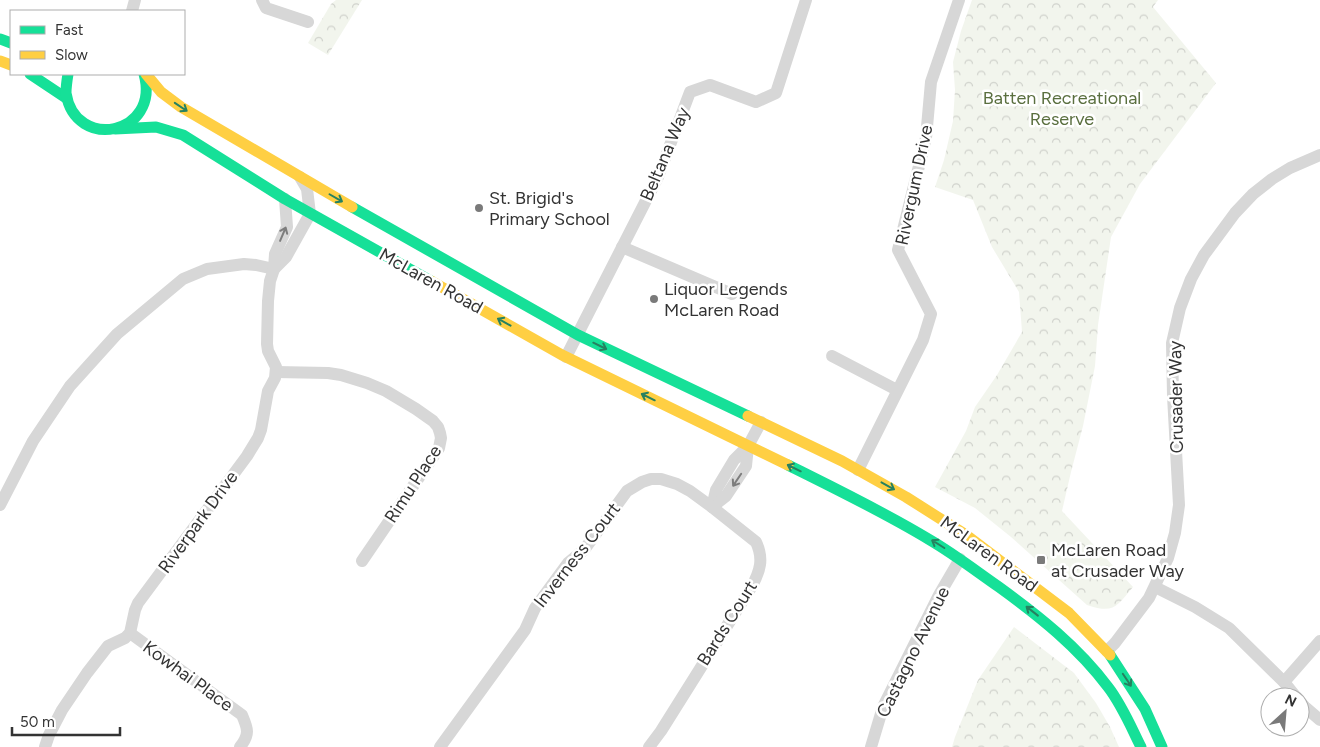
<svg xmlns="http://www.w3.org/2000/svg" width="1320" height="747" font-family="Figtree,sans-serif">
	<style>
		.park { fill: url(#park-crowns) }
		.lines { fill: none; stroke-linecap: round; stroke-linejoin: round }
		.street { stroke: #d7d7d7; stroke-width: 12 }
		.fast { stroke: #16e098; stroke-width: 11 }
		.slow { stroke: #ffcf43; stroke-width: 11 }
		.oneway { stroke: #268160 }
		.oneway2 { stroke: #7d7d7d }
		.poi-dot { fill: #7a7a7a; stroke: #fff; stroke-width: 2 }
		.labels { text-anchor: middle; stroke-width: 5; stroke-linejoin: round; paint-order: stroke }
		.park-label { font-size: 18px; fill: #5a6f3f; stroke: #fff }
		.street-label { font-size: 18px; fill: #333; stroke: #fff }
		.poi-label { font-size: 18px; fill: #333; stroke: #fff; text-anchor: start }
	</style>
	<defs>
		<pattern id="park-crowns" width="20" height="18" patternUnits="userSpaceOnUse" patternTransform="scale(1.25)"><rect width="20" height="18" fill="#f2f5ed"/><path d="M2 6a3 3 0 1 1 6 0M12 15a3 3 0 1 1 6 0" fill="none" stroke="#d0d2cc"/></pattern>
	</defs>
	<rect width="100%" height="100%" fill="#fff"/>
	<g class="park">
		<polygon points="336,0 362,0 328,55 308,43 331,4"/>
		<path d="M972,0h186l-5,7 63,76 -76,101 -29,53 -13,88 -3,41 -12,60 -12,46 -9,39 71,76c-17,20 -19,27 -46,18l-76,-68 -36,-29 -40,-21 31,-56 9,-24 22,-32 25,-43 -3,-40 -27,-45 -19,-47 -38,-13 9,-27 9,-39 2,-31 -2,-28 8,-31z"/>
		<polygon points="1014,627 1074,673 1096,703 1110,727 1119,747 952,747 955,737 978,680"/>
	</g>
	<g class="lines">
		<g class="street">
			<polyline points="262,0 266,8 308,22"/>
			<polyline points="132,11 135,0"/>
			<polyline points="622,247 732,294"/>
			<polyline points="274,269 286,257 310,214 307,189 300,177"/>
			<polyline points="832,356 897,390"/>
			<polyline points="566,357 658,177 690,92 710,85 756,102 776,93 806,0"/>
			<polyline points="276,372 328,373 341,375 367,383 386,391 416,409 433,421 438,427 440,433 441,438 439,448 362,561"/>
			<polyline points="858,470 923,340 931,314 898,250 926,138 931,82 959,0"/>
			<polyline points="0,505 33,441 70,386 117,334 183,279 207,269 244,264 256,265 274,269"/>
			<polyline points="712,507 716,490 734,460 748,446 761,422"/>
			<polyline points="712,507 726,496 746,466 748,446"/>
			<polyline points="1155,587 1195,607 1229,628 1284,682 1296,697"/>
			<path d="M130,633l112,82c6,14 8,19 -2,32"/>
			<polyline points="1107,651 1115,643 1149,598 1168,558 1175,533 1179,505 1173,396 1172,343 1180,308 1191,279 1204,255 1235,213 1253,194 1272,179 1290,168 1320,155"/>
			<polyline points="1284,682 1320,641"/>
			<polyline points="1300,702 1305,707 1320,720"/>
			<polyline points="45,747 49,735 62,710 87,673 108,646 125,638 130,633 135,610 138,603 247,456 258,438 261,430 268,391 275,378 276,367 268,351 267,344 268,301 270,281 274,269 275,254 287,227 285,199"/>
			<path d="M440,747l85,-117 10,-22 33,-45 16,-13 43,-59 15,-9 9,-3h10l16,5 13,7 22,16 44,35c8,17 4,29 -4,44l-91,145 -12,16"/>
			<polyline points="871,747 883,707 939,595 960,559"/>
		</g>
		<g class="fast">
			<polyline points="0,39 11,43"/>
			<polyline points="30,74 66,98"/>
			<path d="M68,74c-1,6 -2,13 -2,19 9,59 95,42 78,-19"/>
			<polyline points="115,129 156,127 183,135 285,199 431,281"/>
			<polyline points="352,207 578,335 748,416"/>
			<path d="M788,465c48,24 96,47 142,75 24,14 46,31 69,47 40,29 79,60 109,100 14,18 23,40 33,60"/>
			<polyline points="1110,655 1145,709 1162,747"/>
		</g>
		<g class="slow">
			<polyline points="0,61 11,65"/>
			<polyline points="146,74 161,92 181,107 352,207"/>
			<polyline points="431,281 562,355 788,465"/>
			<polyline points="748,416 842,461 906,497 966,535 1069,613 1110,655"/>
		</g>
	</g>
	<defs><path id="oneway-shaft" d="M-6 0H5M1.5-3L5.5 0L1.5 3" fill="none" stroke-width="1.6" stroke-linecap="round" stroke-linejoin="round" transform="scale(1.25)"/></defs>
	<g class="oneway">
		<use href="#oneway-shaft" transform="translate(181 107) rotate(34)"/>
		<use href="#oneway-shaft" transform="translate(336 198) rotate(30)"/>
		<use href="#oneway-shaft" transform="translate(504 322) rotate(-151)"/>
		<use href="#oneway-shaft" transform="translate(600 346) rotate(26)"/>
		<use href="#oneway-shaft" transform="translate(648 397) rotate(-154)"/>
		<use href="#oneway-shaft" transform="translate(794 468) rotate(-154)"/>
		<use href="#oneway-shaft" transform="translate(888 486) rotate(29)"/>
		<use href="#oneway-shaft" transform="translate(938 544) rotate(-148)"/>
		<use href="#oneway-shaft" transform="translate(1032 611) rotate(-142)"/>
		<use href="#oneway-shaft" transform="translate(1127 680) rotate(56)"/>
	</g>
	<g class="oneway2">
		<use href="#oneway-shaft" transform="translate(283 234) rotate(-67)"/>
		<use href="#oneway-shaft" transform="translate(737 480) rotate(124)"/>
	</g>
	<g class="poi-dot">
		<circle cx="479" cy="208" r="5"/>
		<circle cx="654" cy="299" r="5"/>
		<rect x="1036" y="555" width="10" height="10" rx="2.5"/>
	</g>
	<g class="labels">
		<g class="park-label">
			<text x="1062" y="104">Batten Recreational<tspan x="1062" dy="21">Reserve</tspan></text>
		</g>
		<g class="street-label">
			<text transform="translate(665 154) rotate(-67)" y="6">Beltana Way</text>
			<text transform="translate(914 185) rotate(-78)" y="6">Rivergum Drive</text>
			<text transform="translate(431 281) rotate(29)" y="6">McLaren Road</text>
			<text transform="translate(1176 397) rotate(-91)" y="6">Crusader Way</text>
			<text transform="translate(413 484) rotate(-57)" y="6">Rimu Place</text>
			<text transform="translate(198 522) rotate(-54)" y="6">Riverpark Drive</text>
			<text transform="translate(989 554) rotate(36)" y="6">McLaren Road</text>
			<text transform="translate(577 555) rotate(-52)" y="6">Inverness Court</text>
			<text transform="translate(727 623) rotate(-58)" y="6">Bards Court</text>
			<text transform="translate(913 652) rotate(-64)" y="6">Castagno Avenue</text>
			<text transform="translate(188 676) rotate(36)" y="6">Kowhai Place</text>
		</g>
		<g class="poi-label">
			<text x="489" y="204">St. Brigid's<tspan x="489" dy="21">Primary School</tspan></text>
			<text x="664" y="295">Liquor Legends<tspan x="664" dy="21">McLaren Road</tspan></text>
			<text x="1051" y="556">McLaren Road<tspan x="1051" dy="21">at Crusader Way</tspan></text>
		</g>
	</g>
	<rect x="10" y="10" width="175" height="65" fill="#ffffff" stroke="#adadad"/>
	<rect x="20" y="26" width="25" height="8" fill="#16e098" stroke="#adadad"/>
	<text x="55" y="35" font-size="15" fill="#333333">Fast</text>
	<rect x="20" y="51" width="25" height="8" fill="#ffcf43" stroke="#adadad"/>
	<text x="55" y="60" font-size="15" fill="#333333">Slow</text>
	<g transform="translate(1285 712) rotate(26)"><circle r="24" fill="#ffffff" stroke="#adadad"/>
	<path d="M0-4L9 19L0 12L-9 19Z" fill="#7a7a7a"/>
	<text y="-8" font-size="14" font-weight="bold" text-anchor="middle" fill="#333333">N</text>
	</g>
	<path d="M12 727v8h108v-8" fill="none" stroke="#333333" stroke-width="2.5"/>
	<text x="20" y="727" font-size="15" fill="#333333" stroke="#ffffff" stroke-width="4" paint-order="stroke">50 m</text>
</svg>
